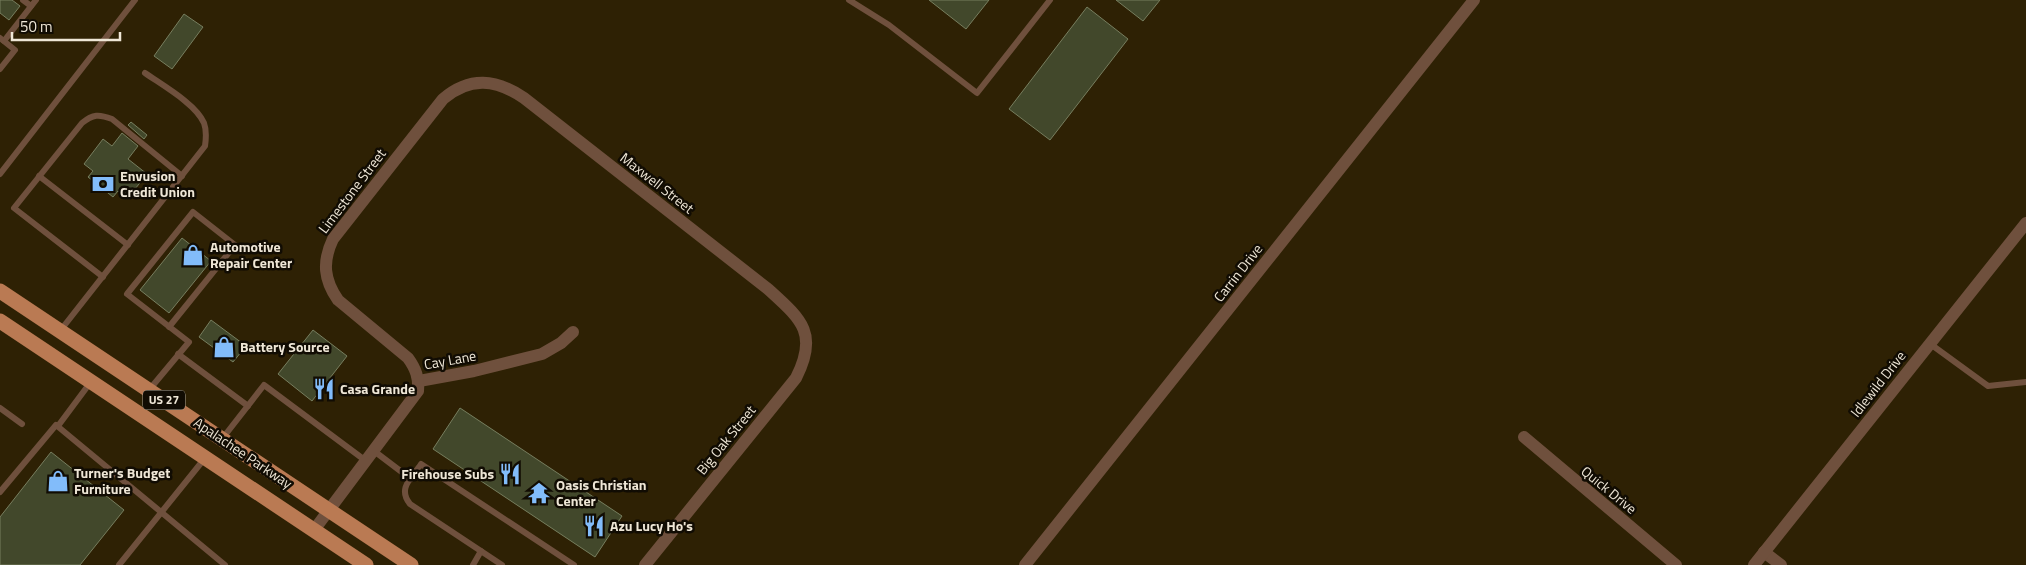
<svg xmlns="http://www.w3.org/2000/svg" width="2026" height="565" font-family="'Titillium Web',sans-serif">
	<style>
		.building { fill: #42482b; stroke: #777e5f }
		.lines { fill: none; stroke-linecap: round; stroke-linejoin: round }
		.service { stroke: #6f503d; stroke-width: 6 }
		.minor { stroke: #6f503d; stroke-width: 12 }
		.primary { stroke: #ba7a53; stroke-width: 15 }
		.labels { text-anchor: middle; stroke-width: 5; stroke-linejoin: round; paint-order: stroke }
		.shield { fill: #110c03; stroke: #aca597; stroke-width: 1 }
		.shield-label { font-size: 12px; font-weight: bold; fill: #efe7d7 }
		.poi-label { font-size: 14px; font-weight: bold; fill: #efe7d7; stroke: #110c03; text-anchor: start }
		.street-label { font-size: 14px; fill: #efe7d7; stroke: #110c03 }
	</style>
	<rect width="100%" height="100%" fill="#2e2104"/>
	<g class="building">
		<polygon points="0,0 12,0 20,6 9,20 0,13"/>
		<polygon points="929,0 989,0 966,29"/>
		<polygon points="1116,0 1160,0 1143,21"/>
		<polygon points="1087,7 1128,39 1050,140 1009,109"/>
		<polygon points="184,14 203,27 172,69 154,56"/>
		<polygon points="131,122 147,135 144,139 128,125"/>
		<polygon points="122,133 138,146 128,159 147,174 127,199 118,191 113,197 88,177 93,171 84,164 103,139 112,146"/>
		<polygon points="182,238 211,261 169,313 140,290"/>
		<polygon points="211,320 246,346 233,362 199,337"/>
		<polygon points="313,330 347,356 312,401 278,374"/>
		<polygon points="460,408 622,516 595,557 433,449"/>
		<polygon points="51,452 124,510 80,565 0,565 0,517"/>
	</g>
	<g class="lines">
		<g class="service">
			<polyline points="23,0 31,6"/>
			<polyline points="849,0 889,25 977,93 1050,0"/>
			<polyline points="0,38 15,50 0,69"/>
			<polyline points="4,41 36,0"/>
			<polyline points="0,174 135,0"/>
			<polyline points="39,176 128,245"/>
			<path d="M103,277l-89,-69 68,-85c11,-9 17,-9 30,-4l70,57"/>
			<path d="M60,331l145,-185c1,-7 2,-15 -1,-23 -8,-19 -42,-38 -59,-50"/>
			<polyline points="1929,343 1988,386 2026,382"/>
			<polyline points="178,354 248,406"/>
			<polyline points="149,390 189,342 127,294 193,212 235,245 169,327"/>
			<polyline points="0,408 22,424"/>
			<polyline points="58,426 90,383"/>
			<polyline points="222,439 264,385 366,461"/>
			<polyline points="374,451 411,479"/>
			<polyline points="0,492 56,425 225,565"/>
			<polyline points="119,565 205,458"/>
			<polyline points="473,565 481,551"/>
			<path d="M502,565l-92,-61c-13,-16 2,-26 11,-40l153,101"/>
		</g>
		<g class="minor">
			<polyline points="419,381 474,371 542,354 561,343 573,332"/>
			<polyline points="1524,437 1676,565"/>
			<path d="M314,530l104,-139c1,-13 -2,-22 -10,-33l-70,-58c-14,-20 -16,-38 -5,-61l110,-140c27,-23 53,-20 81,-1l244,191c33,30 51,44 28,89l-151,187"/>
			<polyline points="1764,552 1781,565"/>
			<polyline points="1025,565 1474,0"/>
			<polyline points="1754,565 2026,223"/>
		</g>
		<g class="primary">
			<polyline points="0,291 411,565"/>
			<polyline points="0,321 366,565"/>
		</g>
	</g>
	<defs>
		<g id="bank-bare" transform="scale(1.725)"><path d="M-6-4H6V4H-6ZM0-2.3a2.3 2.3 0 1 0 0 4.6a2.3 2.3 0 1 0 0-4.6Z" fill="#82bcfa" stroke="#110c03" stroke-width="2.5" paint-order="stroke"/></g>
		<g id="shop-bare" transform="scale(1.725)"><path d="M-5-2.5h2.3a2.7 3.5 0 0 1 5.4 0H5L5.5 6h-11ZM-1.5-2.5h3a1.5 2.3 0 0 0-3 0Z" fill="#82bcfa" stroke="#110c03" stroke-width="2.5" paint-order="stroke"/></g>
		<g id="restaurant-bare" transform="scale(1.725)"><path d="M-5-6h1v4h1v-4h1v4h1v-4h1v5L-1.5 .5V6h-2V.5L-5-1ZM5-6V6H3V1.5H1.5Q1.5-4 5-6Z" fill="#82bcfa" stroke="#110c03" stroke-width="2.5" paint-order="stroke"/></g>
		<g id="temple-bare" transform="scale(1.725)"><path d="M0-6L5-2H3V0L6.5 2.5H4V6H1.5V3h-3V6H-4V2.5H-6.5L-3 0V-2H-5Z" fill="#82bcfa" stroke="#110c03" stroke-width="2.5" paint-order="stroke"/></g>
	</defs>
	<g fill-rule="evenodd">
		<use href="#bank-bare" x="103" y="184"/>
		<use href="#shop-bare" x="193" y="255"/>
		<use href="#shop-bare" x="224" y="347"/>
		<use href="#restaurant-bare" x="324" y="389"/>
		<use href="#restaurant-bare" x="510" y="474"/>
		<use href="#shop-bare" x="58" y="481"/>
		<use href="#temple-bare" x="539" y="493"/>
		<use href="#restaurant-bare" x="594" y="526"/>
	</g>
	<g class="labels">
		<rect class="shield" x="143" y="390.5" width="42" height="19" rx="4"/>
		<g class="shield-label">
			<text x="164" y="404">US 27</text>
		</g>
		<g class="poi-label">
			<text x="120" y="181">Envusion<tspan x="120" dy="16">Credit Union</tspan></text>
			<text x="210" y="252">Automotive<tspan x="210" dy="16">Repair Center</tspan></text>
			<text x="240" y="352">Battery Source</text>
			<text x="340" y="394">Casa Grande</text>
			<text x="74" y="478">Turner's Budget<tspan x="74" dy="16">Furniture</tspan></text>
			<text x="494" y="479" text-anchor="end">Firehouse Subs</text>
			<text x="556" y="490">Oasis Christian<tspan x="556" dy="16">Center</tspan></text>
			<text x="610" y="531">Azu Lucy Ho's</text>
		</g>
		<g class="street-label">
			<text transform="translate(657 183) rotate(38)" y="5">Maxwell Street</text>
			<text transform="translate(352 191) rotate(-53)" y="5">Limestone Street</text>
			<text transform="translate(1238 273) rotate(-52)" y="5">Carrin Drive</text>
			<text transform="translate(450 360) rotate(-10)" y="5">Cay Lane</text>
			<text transform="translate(1878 384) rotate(-52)" y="5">Idlewild Drive</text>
			<text transform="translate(726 440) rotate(-51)" y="5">Big Oak Street</text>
			<text transform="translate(243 453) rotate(34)" y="5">Apalachee Parkway</text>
			<text transform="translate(1609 490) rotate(39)" y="5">Quick Drive</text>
		</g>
	</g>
	<path d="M12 32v8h108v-8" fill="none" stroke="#efe7d7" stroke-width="2.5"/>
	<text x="20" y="32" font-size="15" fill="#efe7d7" stroke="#110c03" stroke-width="4" paint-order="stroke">50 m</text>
</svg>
